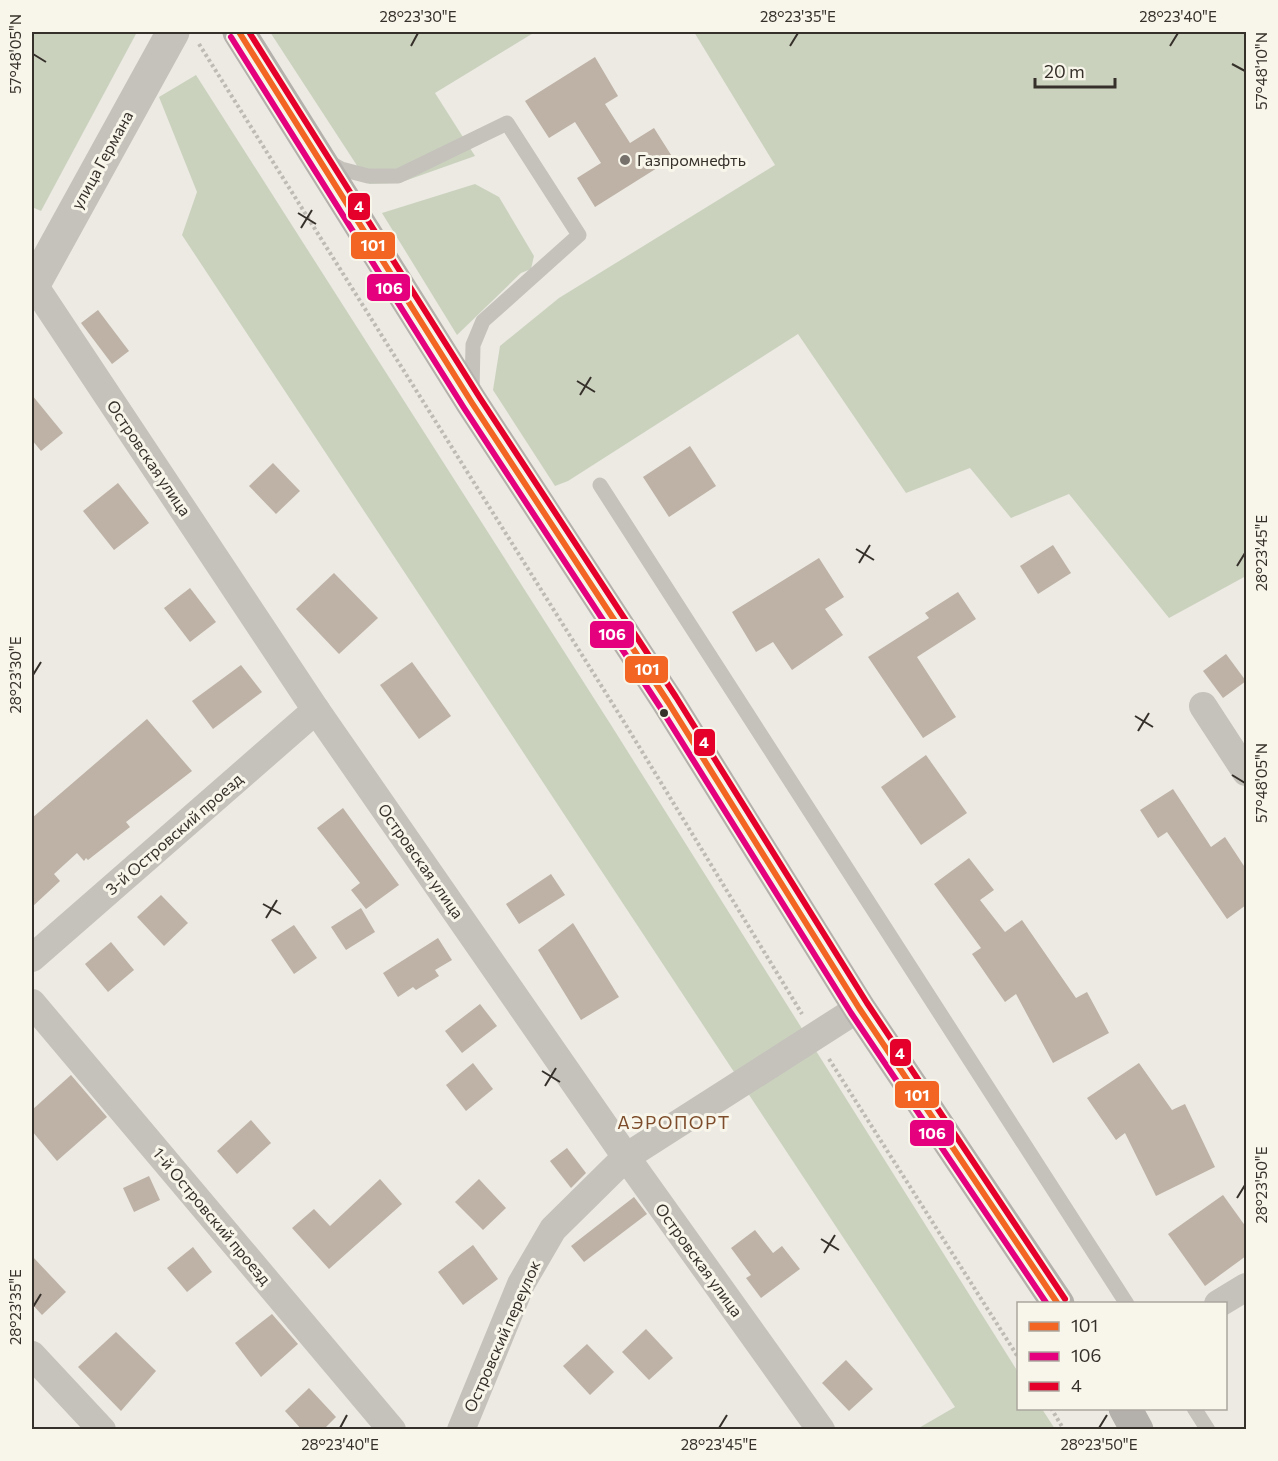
<svg xmlns="http://www.w3.org/2000/svg" width="1278" height="1461" font-family="Commissioner,sans-serif">
	<style>
		.green { fill: #cad2be }
		.building { fill: #beb2a6 }
		.lines { fill: none; stroke-linecap: round; stroke-linejoin: round }
		.path { stroke: #bebab4; stroke-width: 4; stroke-dasharray: 3 3; stroke-linecap: butt }
		.service { stroke: #c5c2bc; stroke-width: 15 }
		.minor { stroke: #c5c2bc; stroke-width: 28 }
		.tertiary { stroke: #c5c2bc; stroke-width: 33 }
		.primary { stroke: #b4b0ab; stroke-width: 33 }
		.bus-1-casing { stroke: #f8f5eb; stroke-width: 10 }
		.bus-2-casing { stroke: #f8f5eb; stroke-width: 10 }
		.bus-3-casing { stroke: #f8f5eb; stroke-width: 10 }
		.bus-1 { stroke: #f26522; stroke-width: 6 }
		.bus-2 { stroke: #e5007d; stroke-width: 6 }
		.bus-3 { stroke: #e4002b; stroke-width: 6 }
		.ticks { fill: none; stroke: #36302a; stroke-width: 2 }
		.poi-dot { fill: #76716b; stroke: #f8f5eb; stroke-width: 2 }
		.bus-dot { fill: #36302a; stroke: #f8f5eb; stroke-width: 2 }
		.labels { text-anchor: middle; stroke-width: 6; stroke-linejoin: round; paint-order: stroke }
		.street-label { font-size: 16px; fill: #36302a; stroke: #f8f5eb }
		.poi-label { font-size: 16px; fill: #36302a; stroke: #f8f5eb; text-anchor: start }
		.neighbourhood-label { font-size: 18px; letter-spacing: 1.5px; fill: #7d4d2b; stroke: #f8f5eb }
		.line-badge { stroke: #f8f5eb; stroke-width: 2 }
		.badge-label { font-size: 16px; text-anchor: middle; font-weight: bold; fill: #fff }
		.neatline { fill: none; stroke: #36302a; stroke-width: 2 }
		.ticks-label { font-size: 15px; text-anchor: middle; fill: #36302a }
	</style>
	<rect width="100%" height="100%" fill="#eceae3"/>
	<g class="green">
		<polygon points="32,32 137,32 41,211 32,207"/>
		<polygon points="270,32 535,32 435,93 475,156 399,183 369,184"/>
		<polygon points="694,32 1246,32 1246,576 1169,618 1069,494 1011,518 970,468 906,493 798,334 568,481 555,486 493,390 500,346 559,298 775,165"/>
		<polygon points="196,75 611,725 1018,1372 1018,1408 1042,1409 1055,1429 917,1429 955,1407 182,235 197,192 159,97"/>
		<polygon points="475,184 499,197 534,256 531,269 521,273 457,335 382,213"/>
	</g>
	<g class="building">
		<polygon points="595,57 618,96 605,104 630,143 654,128 673,158 595,207 577,178 601,163 575,122 549,138 525,101"/>
		<polygon points="98,310 129,351 112,364 81,323"/>
		<polygon points="32,395 63,433 41,451 32,440"/>
		<polygon points="690,446 716,486 669,517 643,477"/>
		<polygon points="273,463 300,491 276,514 249,486"/>
		<polygon points="118,483 149,523 114,550 83,511"/>
		<polygon points="1053,545 1071,573 1038,594 1020,566"/>
		<polygon points="819,558 844,597 825,609 843,635 792,670 773,642 756,652 732,612"/>
		<polygon points="334,573 378,618 339,654 296,609"/>
		<polygon points="190,588 216,622 190,642 164,608"/>
		<polygon points="958,592 976,619 917,657 956,717 923,738 868,657 929,618 925,613"/>
		<polygon points="1226,654 1246,681 1223,698 1203,671"/>
		<polygon points="412,662 451,716 419,739 380,685"/>
		<polygon points="241,665 262,692 213,729 192,701"/>
		<polygon points="147,719 192,771 126,822 130,827 88,860 86,858 84,861 77,853 54,874 60,881 32,907 32,818"/>
		<polygon points="926,755 967,813 921,845 881,787"/>
		<polygon points="1173,789 1211,847 1225,837 1246,869 1246,905 1227,919 1167,832 1158,838 1140,810"/>
		<polygon points="343,808 399,885 366,909 351,890 360,883 317,828"/>
		<polygon points="969,858 994,890 980,900 1005,932 1022,920 1076,998 1087,992 1109,1033 1053,1063 1016,994 1005,1002 972,954 981,948 934,884"/>
		<polygon points="551,874 565,895 519,924 506,904"/>
		<polygon points="161,895 188,923 164,946 137,917"/>
		<polygon points="361,908 375,932 346,950 331,927"/>
		<polygon points="573,923 619,997 581,1020 538,950"/>
		<polygon points="294,925 317,958 294,974 271,940"/>
		<polygon points="438,938 452,960 435,970 439,976 416,990 413,987 398,997 383,973"/>
		<polygon points="111,942 134,970 108,992 85,964"/>
		<polygon points="480,1004 497,1026 462,1053 445,1031"/>
		<polygon points="473,1063 493,1089 466,1111 446,1085"/>
		<polygon points="1139,1063 1172,1110 1185,1104 1215,1167 1156,1196 1125,1133 1116,1140 1087,1098"/>
		<polygon points="71,1075 107,1117 57,1161 32,1131 32,1110"/>
		<polygon points="251,1120 271,1143 237,1174 217,1151"/>
		<polygon points="567,1148 586,1173 571,1188 550,1161"/>
		<polygon points="149,1176 160,1200 134,1212 123,1188"/>
		<polygon points="380,1179 402,1204 329,1269 292,1228 314,1209 330,1226"/>
		<polygon points="479,1179 506,1208 483,1230 455,1202"/>
		<polygon points="1223,1195 1246,1227 1246,1256 1205,1286 1168,1234"/>
		<polygon points="634,1197 647,1214 584,1262 571,1246"/>
		<polygon points="755,1230 773,1253 782,1246 800,1269 761,1298 746,1278 751,1275 731,1248"/>
		<polygon points="473,1245 498,1279 463,1305 438,1272"/>
		<polygon points="193,1247 212,1272 187,1292 167,1268"/>
		<polygon points="32,1256 66,1292 42,1315 32,1304"/>
		<polygon points="272,1314 298,1344 261,1377 235,1343"/>
		<polygon points="646,1329 673,1358 649,1380 622,1352"/>
		<polygon points="116,1332 156,1371 121,1411 78,1367"/>
		<polygon points="587,1344 614,1372 590,1395 563,1366"/>
		<polygon points="846,1360 873,1389 849,1411 822,1383"/>
		<polygon points="309,1388 336,1417 323,1430 302,1430 285,1411"/>
	</g>
	<g class="lines">
		<g class="path">
			<polyline points="199,44 624,722 802,1014"/>
			<polyline points="829,1059 1018,1357"/>
			<polyline points="1051,1408 1064,1430"/>
		</g>
		<g class="service">
			<polyline points="329,162 341,169 368,176 398,176 507,123 579,235 483,321 473,345 472,391"/>
			<polyline points="600,485 1127,1304"/>
			<polyline points="1194,1408 1208,1430"/>
		</g>
		<g class="minor">
			<polyline points="34,285 316,710 626,1157 821,1430"/>
			<polyline points="1203,706 1246,772"/>
			<polyline points="32,958 316,710"/>
			<polyline points="32,1003 392,1430"/>
			<polyline points="1218,1304 1246,1287"/>
			<polyline points="32,1355 102,1430"/>
			<polyline points="461,1430 521,1284 553,1229 626,1157 859,1008"/>
		</g>
		<polyline class="tertiary" points="32,288 173,32"/>
		<g class="primary">
			<polyline points="239,32 472,403 668,702 859,1008 1058,1304"/>
			<polyline points="1125,1408 1137,1430"/>
		</g>
		<g class="bus-1-casing">
			<polyline id="bus-1" points="239,32 472,403 668,702 859,1008 1058,1304"/>
		</g>
		<g class="bus-2-casing">
			<polyline id="bus-2" points="231,37 464,408 660,707 851,1013 1047,1304"/>
		</g>
		<g class="bus-3-casing">
			<polyline id="bus-3" points="249,32 480,398 676,697 867,1003 1065,1299"/>
		</g>
		<use href="#bus-1" class="bus-1"/>
		<use href="#bus-2" class="bus-2"/>
		<use href="#bus-3" class="bus-3"/>
	</g>
	<path class="ticks" d="M411,46l7,-13M790,46l8,-13M1170,46l8,-13M33,54l13,8M1232,64l13,7M298,213l18,11M301,228l11,-18M577,381l18,11M580,395l11,-18M856,549l18,11M859,563l11,-18M1237,566l8,-13M33,675l8,-13M1135,716l18,11M1138,731l11,-18M1232,775l13,8M263,904l18,10M266,918l11,-18M542,1071l18,11M545,1086l11,-18M1237,1198l8,-13M821,1239l18,11M824,1253l11,-18M33,1307l8,-13M340,1428l7,-13M719,1428l8,-13M1099,1428l8,-13"/>
	<circle class="poi-dot" cx="625" cy="160" r="6"/>
	<circle class="bus-dot" cx="664" cy="713" r="5"/>
	<g class="labels">
		<g class="street-label">
			<text transform="translate(102 160) rotate(-61)" y="6">улица Германа</text>
			<text transform="translate(149 458) rotate(56)" y="6">Островская улица</text>
			<text transform="translate(174 834) rotate(-41)" y="6">3-й Островский проезд</text>
			<text transform="translate(421 861) rotate(55)" y="6">Островская улица</text>
			<text transform="translate(212 1216) rotate(50)" y="6">1-й Островский проезд</text>
			<text transform="translate(699 1260) rotate(54)" y="6">Островская улица</text>
			<text transform="translate(502 1336) rotate(-66)" y="6">Островский переулок</text>
		</g>
		<g class="poi-label">
			<text x="637" y="166">Газпромнефть</text>
		</g>
		<g class="neighbourhood-label">
			<text x="674" y="1129">АЭРОПОРТ</text>
		</g>
	</g>
	<g class="line-badge">
		<rect x="347" y="192" width="24" height="29" rx="6" fill="#e4002b"/>
		<rect x="350" y="231" width="46" height="29" rx="6" fill="#f26522"/>
		<rect x="366" y="273" width="45" height="29" rx="6" fill="#e5007d"/>
		<rect x="589" y="620" width="46" height="29" rx="6" fill="#e5007d"/>
		<rect x="624" y="655" width="45" height="29" rx="6" fill="#f26522"/>
		<rect x="693" y="728" width="23" height="29" rx="6" fill="#e4002b"/>
		<rect x="889" y="1038" width="23" height="29" rx="6" fill="#e4002b"/>
		<rect x="894" y="1080" width="46" height="29" rx="6" fill="#f26522"/>
		<rect x="909" y="1119" width="46" height="28" rx="6" fill="#e5007d"/>
	</g>
	<g class="badge-label">
		<text x="359" y="212">4</text>
		<text x="373" y="251">101</text>
		<text x="389" y="294">106</text>
		<text x="612" y="640">106</text>
		<text x="647" y="675">101</text>
		<text x="704" y="748">4</text>
		<text x="900" y="1059">4</text>
		<text x="917" y="1101">101</text>
		<text x="932" y="1139">106</text>
	</g>
	<rect width="1278" height="1461" fill="none" stroke="#f8f5eb" stroke-width="66"/>
	<rect x="1017" y="1302" width="210" height="108" fill="#f8f5eb" stroke="#aaa69e" stroke-width="1.5"/>
	<rect x="1029" y="1322" width="30" height="9" fill="#f26522" stroke="#aaa69e" stroke-width="1.5"/>
	<text x="1071" y="1332" font-size="18" fill="#36302a">101</text>
	<rect x="1029" y="1352" width="30" height="9" fill="#e5007d" stroke="#aaa69e" stroke-width="1.5"/>
	<text x="1071" y="1362" font-size="18" fill="#36302a">106</text>
	<rect x="1029" y="1382" width="30" height="9" fill="#e4002b" stroke="#aaa69e" stroke-width="1.5"/>
	<text x="1071" y="1392" font-size="18" fill="#36302a">4</text>
	<path d="M1035 78v9h80v-9" fill="none" stroke="#36302a" stroke-width="3"/>
	<text x="1044" y="78" font-size="18" fill="#36302a" stroke="#f8f5eb" stroke-width="4.5" paint-order="stroke">20 m</text>
	<rect x="33" y="33" width="1212" height="1395" class="neatline"/>
	<g class="ticks-label">
		<text x="418" y="22">28°23'30"E</text>
		<text x="798" y="22">28°23'35"E</text>
		<text x="1178" y="22">28°23'40"E</text>
		<text transform="translate(16 54) rotate(-90)" y="5">57°48'05"N</text>
		<text transform="translate(1262 71) rotate(-90)" y="5">57°48'10"N</text>
		<text transform="translate(1262 553) rotate(-90)" y="5">28°23'45"E</text>
		<text transform="translate(16 675) rotate(-90)" y="5">28°23'30"E</text>
		<text transform="translate(1262 783) rotate(-90)" y="5">57°48'05"N</text>
		<text transform="translate(1262 1185) rotate(-90)" y="5">28°23'50"E</text>
		<text transform="translate(16 1307) rotate(-90)" y="5">28°23'35"E</text>
		<text x="340" y="1450">28°23'40"E</text>
		<text x="719" y="1450">28°23'45"E</text>
		<text x="1099" y="1450">28°23'50"E</text>
	</g>
</svg>
